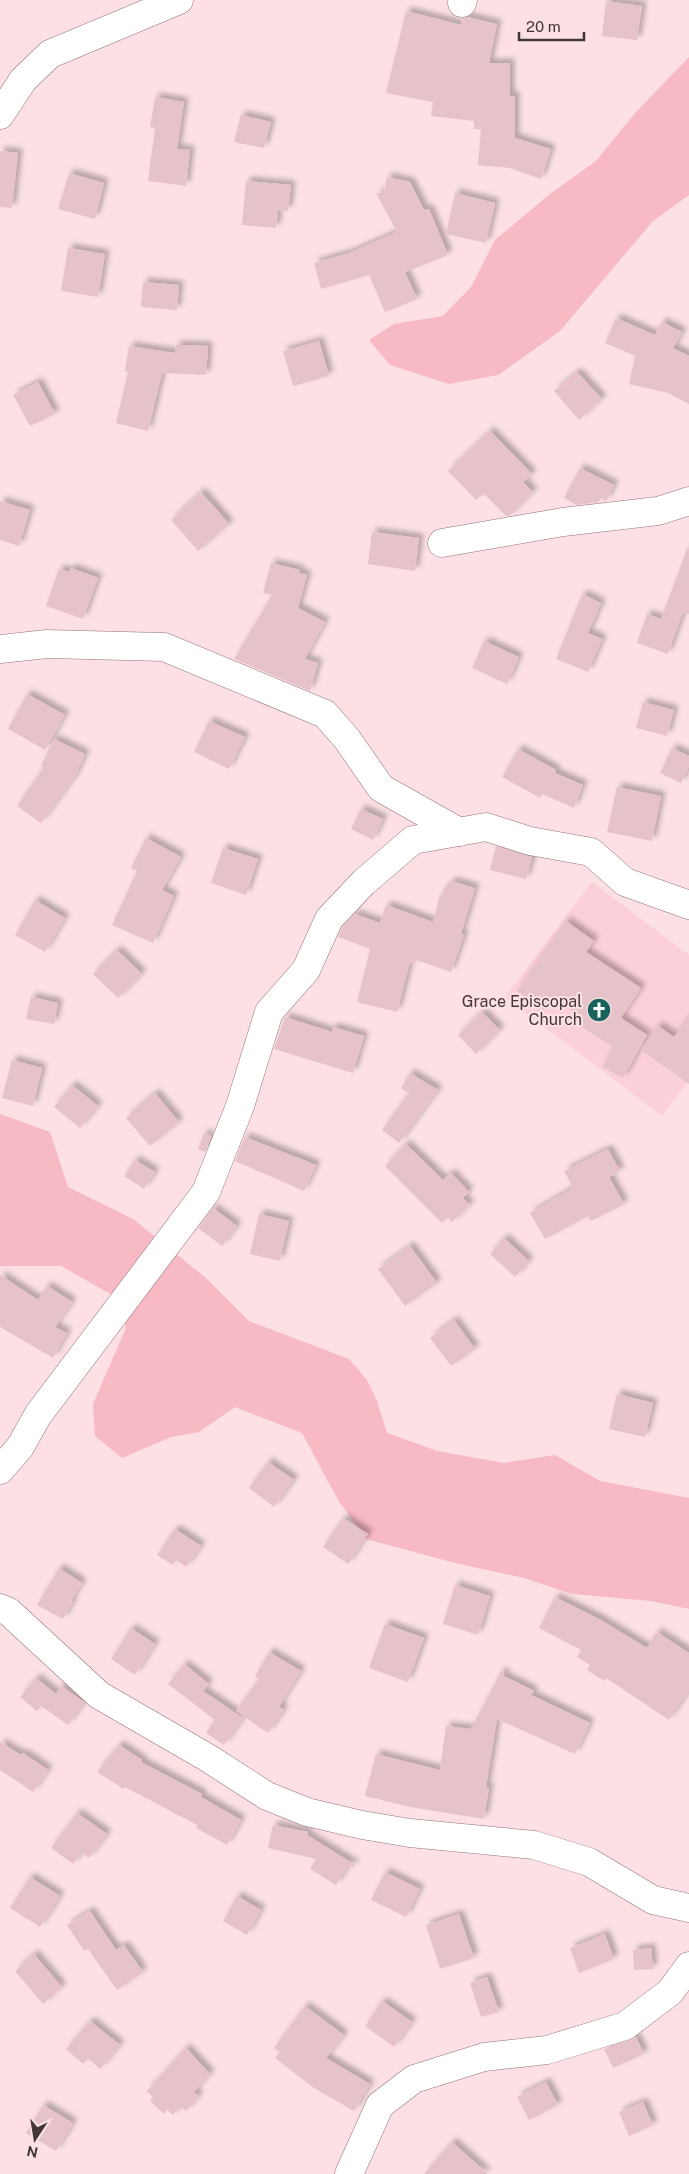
<svg xmlns="http://www.w3.org/2000/svg" width="689" height="2174" font-family="'Public Sans',sans-serif">
	<style>
		.built { fill: #fcd0d8 }
		.green { fill: #f7b9c4 }
		.building { fill: #e6c3c9; filter: url(#shadow) }
		.lines { fill: none; stroke-linecap: round; stroke-linejoin: round }
		.minor-casing { stroke: #937379; stroke-width: 29 }
		.minor { stroke: #fff; stroke-width: 28 }
		.labels { text-anchor: middle; stroke-width: 4; stroke-linejoin: round; paint-order: stroke }
		.poi-label { font-size: 16px; fill: #433638; stroke: #fce0e4; text-anchor: end }
	</style>
	<defs>
		<filter id="shadow"><feDropShadow dx="4.5" dy="-4.5" stdDeviation="2.5" flood-color="#0004"/></filter>
	</defs>
	<rect width="100%" height="100%" fill="#fce0e4"/>
	<polygon class="built" points="592,882 689,955 689,1080 662,1116 505,997"/>
	<g class="green">
		<polygon points="689,57 689,195 653,221 560,331 498,375 449,384 390,365 369,340 394,324 443,316 471,287 495,240 550,194 596,161 636,112"/>
		<polygon points="0,1114 50,1132 68,1187 133,1219 206,1278 249,1321 349,1359 367,1380 377,1401 387,1433 437,1451 504,1463 555,1455 600,1481 689,1498 689,1609 651,1601 572,1594 524,1578 455,1563 366,1539 338,1500 302,1433 235,1407 199,1432 171,1437 122,1458 95,1436 93,1404 126,1328 121,1300 61,1266 0,1266"/>
	</g>
	<g class="building">
		<polygon points="606,1 642,6 637,40 602,36"/>
		<polygon points="406,11 461,25 462,18 467,17 497,24 489,63 510,63 510,96 515,96 515,138 551,149 541,179 509,168 478,165 481,129 474,129 474,121 431,116 433,102 386,93"/>
		<polygon points="155,97 184,102 177,149 190,150 186,186 148,181 155,128 150,127"/>
		<polygon points="241,115 271,122 264,148 234,142"/>
		<polygon points="0,151 18,153 12,208 0,207"/>
		<polygon points="69,173 104,183 95,219 58,209"/>
		<polygon points="387,177 410,182 424,210 429,209 448,255 405,272 417,299 385,312 369,275 321,289 314,263 349,253 397,232 376,193 384,193"/>
		<polygon points="246,181 291,185 288,211 278,210 276,228 242,225"/>
		<polygon points="455,193 495,203 486,243 446,234"/>
		<polygon points="68,248 105,254 98,297 61,291"/>
		<polygon points="143,282 179,285 177,310 141,307"/>
		<polygon points="616,318 655,335 662,322 682,332 673,348 689,356 689,404 668,393 629,384 635,356 605,343"/>
		<polygon points="319,341 329,376 293,386 283,351"/>
		<polygon points="176,345 208,346 206,375 162,373 148,431 116,423 128,372 125,371 129,346 175,353"/>
		<polygon points="577,372 602,399 579,420 554,391"/>
		<polygon points="38,382 55,414 30,426 13,395"/>
		<polygon points="490,431 532,474 523,482 533,492 509,516 506,516 483,493 476,500 448,471"/>
		<polygon points="580,468 614,485 606,501 601,498 598,502 577,505 564,498"/>
		<polygon points="201,492 229,524 198,551 171,520"/>
		<polygon points="0,501 30,510 19,546 0,540"/>
		<polygon points="372,532 419,538 415,571 368,564"/>
		<polygon points="687,549 689,549 689,614 683,612 668,654 637,643 647,614 661,619"/>
		<polygon points="271,563 300,570 299,573 307,575 298,608 325,622 305,659 318,663 310,691 234,659 272,595 263,593"/>
		<polygon points="71,568 98,578 83,619 46,606 59,569 69,572"/>
		<polygon points="582,594 601,603 588,633 602,639 588,672 556,659"/>
		<polygon points="484,641 519,657 507,684 472,668"/>
		<polygon points="27,694 65,715 45,750 8,729"/>
		<polygon points="643,702 674,710 667,736 636,728"/>
		<polygon points="209,721 245,737 229,769 194,752"/>
		<polygon points="54,739 85,754 75,776 41,823 17,806 44,767 41,766"/>
		<polygon points="672,748 689,756 689,766 681,783 660,773"/>
		<polygon points="518,749 556,770 555,773 583,785 574,808 542,794 540,798 502,777"/>
		<polygon points="617,787 661,796 652,841 607,832"/>
		<polygon points="361,809 383,819 373,840 351,829"/>
		<polygon points="146,838 181,857 162,890 174,896 153,943 112,925 137,871 131,868"/>
		<polygon points="496,846 532,857 526,879 490,870"/>
		<polygon points="223,848 258,859 246,895 211,883"/>
		<polygon points="451,881 475,888 461,934 464,935 451,972 416,960 414,964 410,962 397,1012 357,1002 370,949 338,937 342,928 355,914 380,923 386,905 433,922 440,895 442,896 445,886 449,887"/>
		<polygon points="35,900 65,918 45,952 15,935"/>
		<polygon points="566,921 594,941 586,952 641,988 621,1018 647,1035 623,1078 602,1067 613,1047 577,1024 582,1017 553,998 544,1010 517,991"/>
		<polygon points="117,950 142,974 118,998 93,974"/>
		<polygon points="31,997 58,1003 54,1024 26,1019"/>
		<polygon points="482,1012 500,1030 476,1054 458,1035"/>
		<polygon points="689,1016 689,1084 641,1050 658,1026 674,1037"/>
		<polygon points="285,1017 332,1032 333,1027 364,1036 353,1073 274,1049"/>
		<polygon points="12,1060 42,1068 33,1106 2,1098"/>
		<polygon points="410,1073 438,1090 399,1143 382,1130 409,1093 401,1088"/>
		<polygon points="72,1085 98,1106 80,1128 54,1107"/>
		<polygon points="155,1093 179,1122 150,1146 126,1118"/>
		<polygon points="204,1133 211,1136 205,1152 198,1149"/>
		<polygon points="245,1137 316,1165 304,1191 235,1161"/>
		<polygon points="406,1144 443,1180 451,1173 469,1192 463,1198 470,1205 452,1222 448,1217 442,1223 385,1166"/>
		<polygon points="608,1149 620,1171 609,1177 624,1204 591,1221 588,1216 545,1239 530,1213 573,1188 564,1171"/>
		<polygon points="135,1160 155,1172 144,1189 124,1176"/>
		<polygon points="213,1208 237,1226 222,1246 198,1228"/>
		<polygon points="259,1214 289,1221 280,1261 250,1254"/>
		<polygon points="504,1238 529,1261 515,1277 490,1254"/>
		<polygon points="410,1246 437,1283 405,1306 378,1269"/>
		<polygon points="0,1275 38,1300 47,1286 72,1302 55,1327 67,1333 53,1358 0,1327"/>
		<polygon points="454,1320 475,1349 451,1366 430,1338"/>
		<polygon points="617,1394 653,1403 645,1437 609,1429"/>
		<polygon points="268,1462 294,1480 274,1507 249,1488"/>
		<polygon points="343,1518 368,1534 348,1564 323,1547"/>
		<polygon points="175,1529 201,1546 186,1567 176,1560 173,1565 157,1555"/>
		<polygon points="59,1568 82,1583 71,1601 73,1602 63,1619 37,1605"/>
		<polygon points="455,1585 490,1596 478,1635 443,1624"/>
		<polygon points="555,1597 599,1619 647,1648 657,1632 689,1653 689,1690 669,1720 606,1678 604,1681 587,1670 590,1665 577,1657 581,1650 539,1628"/>
		<polygon points="385,1624 424,1638 408,1682 369,1668"/>
		<polygon points="131,1628 155,1644 135,1675 111,1659"/>
		<polygon points="269,1652 301,1671 279,1707 284,1710 268,1733 236,1711 259,1679 255,1676"/>
		<polygon points="184,1664 209,1684 203,1691 243,1718 224,1745 206,1733 215,1720 168,1684"/>
		<polygon points="501,1671 504,1672 504,1676 534,1691 531,1695 590,1723 575,1754 497,1719 486,1787 489,1787 484,1819 410,1807 365,1796 376,1754 440,1770 446,1726 471,1729"/>
		<polygon points="36,1678 56,1694 61,1686 84,1702 68,1725 41,1706 37,1711 20,1697"/>
		<polygon points="0,1742 21,1755 23,1753 48,1770 33,1792 0,1770"/>
		<polygon points="119,1745 142,1760 141,1762 202,1794 201,1797 241,1820 227,1845 196,1828 197,1825 125,1787 124,1789 97,1772"/>
		<polygon points="77,1813 107,1834 89,1858 82,1853 73,1864 51,1848"/>
		<polygon points="273,1825 308,1832 307,1835 355,1865 354,1867 348,1866 336,1885 310,1869 316,1859 268,1848"/>
		<polygon points="385,1872 420,1889 406,1917 371,1900"/>
		<polygon points="30,1877 60,1896 40,1927 10,1908"/>
		<polygon points="237,1896 261,1910 247,1935 223,1921"/>
		<polygon points="90,1911 116,1950 124,1945 143,1972 117,1990 88,1949 84,1951 67,1925"/>
		<polygon points="459,1914 474,1958 440,1969 426,1925"/>
		<polygon points="605,1934 614,1959 579,1973 570,1948"/>
		<polygon points="651,1948 653,1969 634,1970 633,1950"/>
		<polygon points="34,1954 62,1987 43,2004 15,1971"/>
		<polygon points="487,1977 499,2012 481,2017 470,1983"/>
		<polygon points="382,2001 412,2022 394,2047 365,2026"/>
		<polygon points="305,2006 344,2035 326,2058 370,2084 354,2111 314,2088 275,2058 280,2052 274,2048"/>
		<polygon points="90,2021 120,2045 100,2069 88,2058 83,2064 66,2049"/>
		<polygon points="636,2037 644,2054 613,2068 604,2049"/>
		<polygon points="186,2048 210,2074 194,2092 199,2096 186,2111 181,2106 173,2115 167,2109 164,2114 150,2101 153,2097 147,2091"/>
		<polygon points="546,2082 558,2105 529,2120 517,2097"/>
		<polygon points="643,2102 653,2125 629,2136 619,2112"/>
		<polygon points="43,2105 73,2123 56,2151 26,2133"/>
		<polygon points="452,2142 488,2174 424,2174"/>
	</g>
	<g class="lines">
		<g class="minor-casing">
			<g id="minor">
				<polyline points="462,3 463,0"/>
				<polyline points="0,115 23,80 50,54 179,0"/>
				<polyline points="442,543 563,522 658,511 689,501"/>
				<polyline points="0,649 47,644 164,647 325,714 347,739 381,788 459,832"/>
				<polyline points="0,1470 20,1447 38,1415 206,1192 240,1106 269,1012 306,970 329,919 364,882 413,840 486,827 530,841 591,852 625,882 689,905"/>
				<polyline points="0,1608 9,1612 99,1695 208,1758 267,1796 307,1812 362,1825 410,1833 534,1845 589,1862 653,1900 689,1908"/>
				<polyline points="349,2174 380,2105 414,2079 484,2057 547,2050 625,2026 670,1992 689,1966"/>
			</g>
		</g>
		<use href="#minor" class="minor"/>
	</g>
	<defs>
		<g id="church-disc" transform="scale(1.25)"><circle r="9.5" fill="#18645d" stroke="#fce0e4"/><path d="M-1.2-6h2.4v3.5h3.3v2.4h-3.3V6h-2.4V-.1h-3.3v-2.4h3.3Z" fill="#fff"/></g>
	</defs>
	<g fill-rule="evenodd">
		<use href="#church-disc" x="599" y="1010"/>
	</g>
	<g class="labels">
		<g class="poi-label">
			<text x="582" y="1007">Grace Episcopal<tspan x="582" dy="18">Church</tspan></text>
		</g>
	</g>
	<g transform="translate(35 2139) rotate(192)" stroke="#fce0e4" stroke-width="4" paint-order="stroke">
	<path d="M0-4L9 19L0 12L-9 19Z" fill="#433638"/>
	<text y="-8" font-size="14" font-weight="bold" text-anchor="middle" fill="#433638">N</text>
	</g>
	<path d="M519 32v8h65v-8" fill="none" stroke="#433638" stroke-width="2.5"/>
	<text x="526" y="32" font-size="15" fill="#433638" stroke="#fce0e4" stroke-width="4" paint-order="stroke">20 m</text>
</svg>
